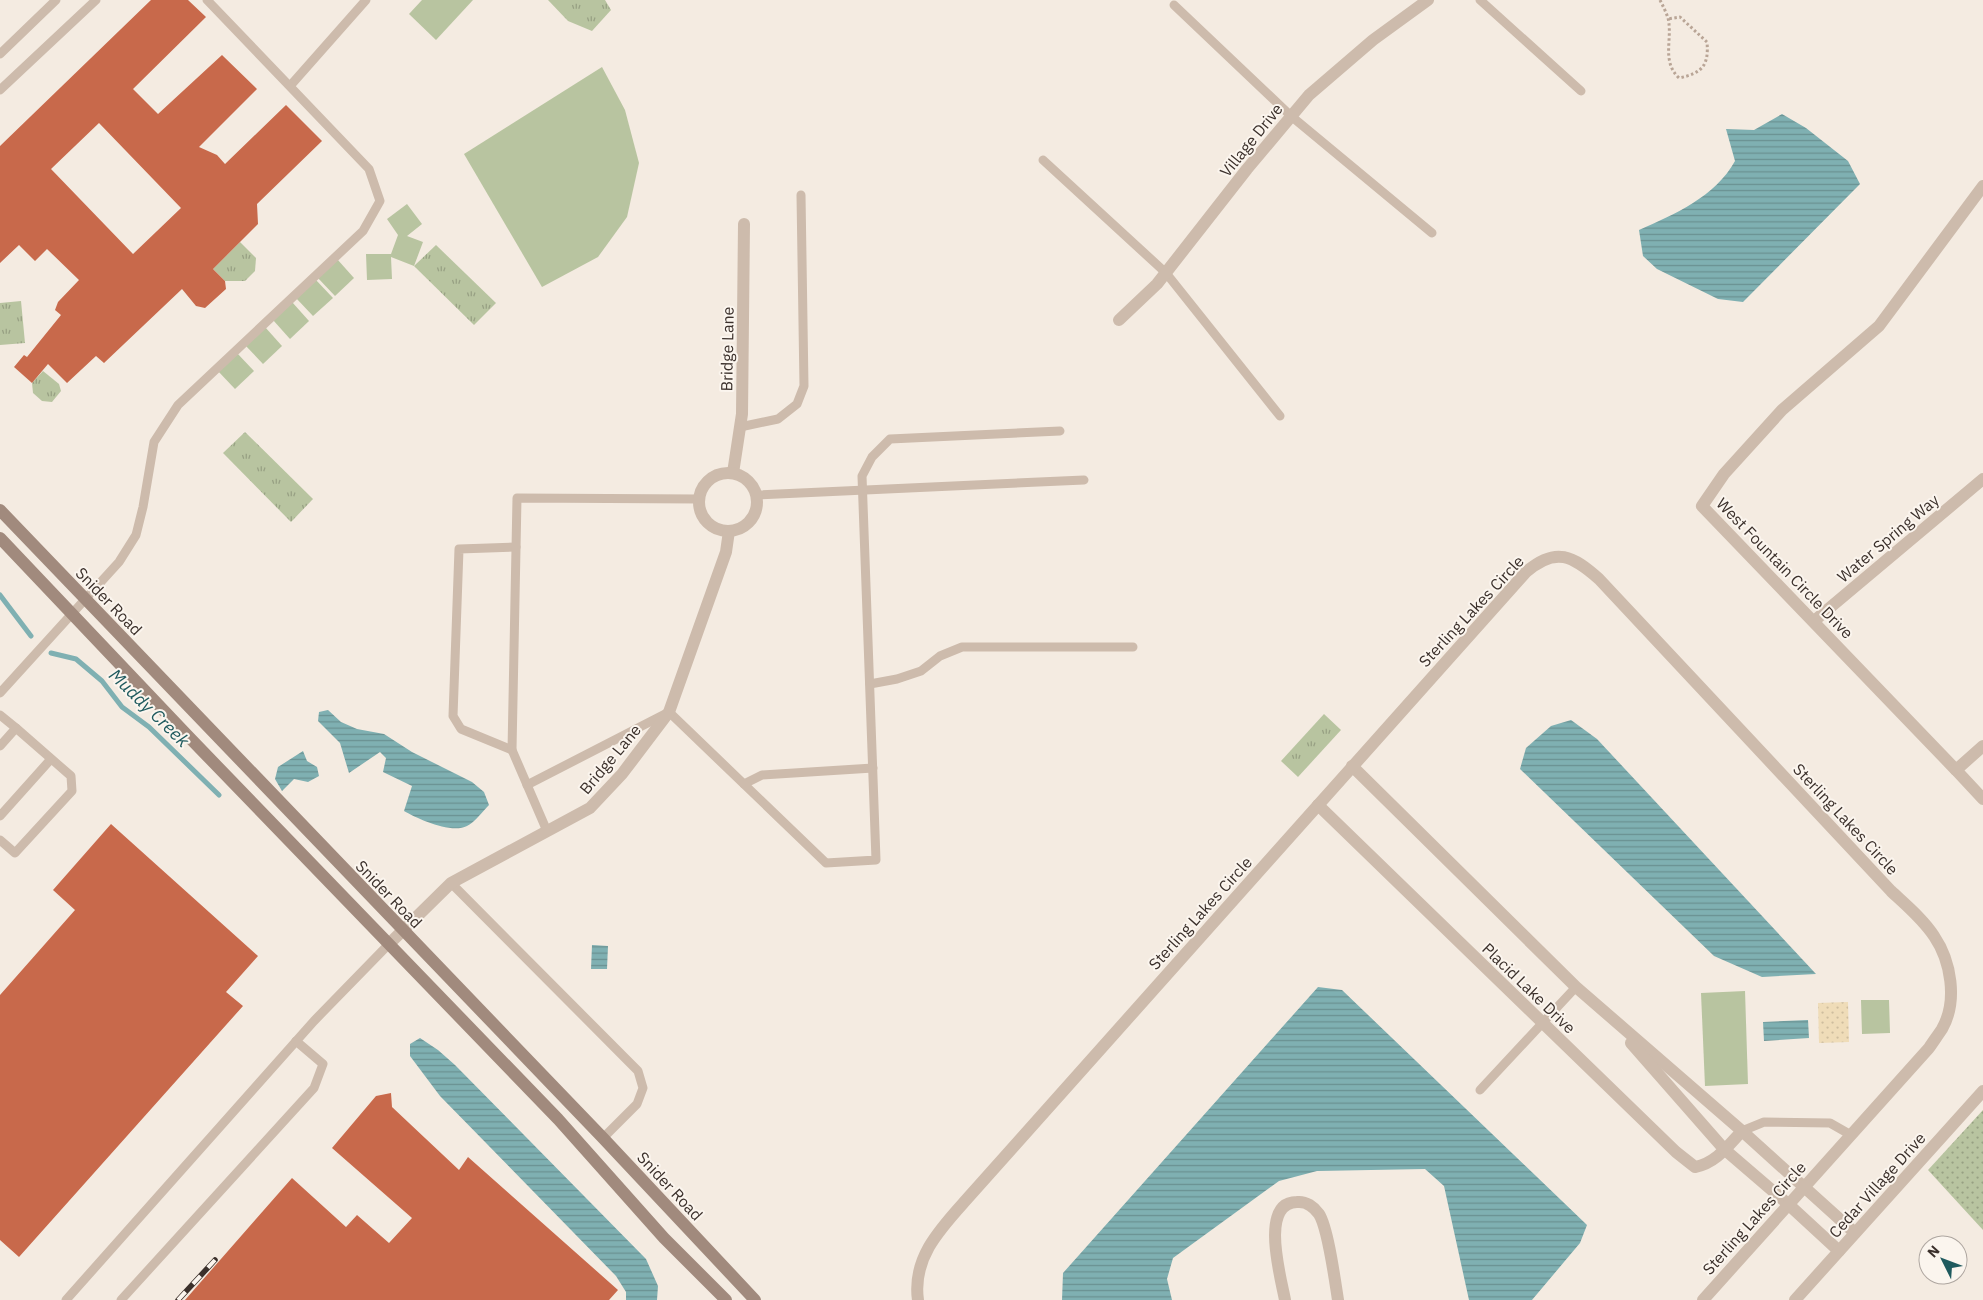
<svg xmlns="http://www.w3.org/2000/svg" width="1983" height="1300" font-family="'IBM Plex Sans',sans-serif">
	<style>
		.grass { fill: url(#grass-dots) }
		.sand { fill: url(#sand-dots) }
		.park { fill: url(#park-tufts) }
		.pitch { fill: #b8c4a0 }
		.water { fill: url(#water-rules) }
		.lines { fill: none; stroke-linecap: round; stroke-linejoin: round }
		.stream { stroke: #7fb0b2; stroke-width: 5 }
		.building { fill: #c8694b; fill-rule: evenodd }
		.path { stroke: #b9a596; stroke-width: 3; stroke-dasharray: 2.5 2.5; stroke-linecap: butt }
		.lane { stroke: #cdbbac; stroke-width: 9 }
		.street { stroke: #cdbbac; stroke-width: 12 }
		.secondary { stroke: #a18a7d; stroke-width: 12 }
		.rail-casing { stroke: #3b302b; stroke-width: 5.5 }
		.rail { stroke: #fbf5ee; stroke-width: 4; stroke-dasharray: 11; stroke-linecap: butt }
		.labels { text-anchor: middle; stroke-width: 4; stroke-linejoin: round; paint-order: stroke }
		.street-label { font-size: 16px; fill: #3b302b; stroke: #fbf5ee }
		.water-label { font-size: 18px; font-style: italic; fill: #1f5a5e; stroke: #fbf5ee }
	</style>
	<defs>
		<pattern id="grass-dots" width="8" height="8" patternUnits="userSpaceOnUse" patternTransform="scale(1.25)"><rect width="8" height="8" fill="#b8c4a0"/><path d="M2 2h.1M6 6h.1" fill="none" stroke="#97a083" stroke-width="1.8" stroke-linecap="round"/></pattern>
		<pattern id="sand-dots" width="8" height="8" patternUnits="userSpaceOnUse" patternTransform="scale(1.25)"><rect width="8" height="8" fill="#efdcb8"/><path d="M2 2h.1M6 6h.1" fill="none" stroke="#cebd9e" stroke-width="1.8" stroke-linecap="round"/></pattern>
		<pattern id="park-tufts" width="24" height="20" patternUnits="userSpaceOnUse" patternTransform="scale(1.25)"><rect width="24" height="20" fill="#b8c4a0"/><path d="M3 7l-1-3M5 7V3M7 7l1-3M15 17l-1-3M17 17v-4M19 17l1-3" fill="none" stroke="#97a083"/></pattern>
		<pattern id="water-rules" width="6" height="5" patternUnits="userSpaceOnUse" patternTransform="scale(1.25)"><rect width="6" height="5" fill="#7fb0b2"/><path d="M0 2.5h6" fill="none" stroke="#699091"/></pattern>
	</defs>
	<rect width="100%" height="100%" fill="#f4ebe1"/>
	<polygon class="grass" points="1983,1110 1983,1230 1928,1170"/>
	<polygon class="sand" points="1848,1002 1849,1042 1819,1043 1818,1003"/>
	<g class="park">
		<polygon points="548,0 605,0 611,10 592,31 568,21"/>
		<polygon points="240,242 256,258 255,271 245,281 225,281 213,269"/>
		<polygon points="436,245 496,303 474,325 414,266"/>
		<polygon points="21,301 25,343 0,345 0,303"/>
		<polygon points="43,371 59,384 61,391 52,402 42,401 33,393 32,383"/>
		<polygon points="245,432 313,499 291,522 223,453"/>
		<polygon points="1324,714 1341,730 1298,777 1281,761"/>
	</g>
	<g class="pitch">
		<polygon points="422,0 473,0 436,40 409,14"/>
		<polygon points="602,67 625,110 639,163 627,217 598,257 542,287 464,154"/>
		<polygon points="407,204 422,224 407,236 423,242 414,266 391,257 392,279 367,280 366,254 391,254 398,235 387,219"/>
		<polygon points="337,259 354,278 335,296 317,277"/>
		<polygon points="315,279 333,298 313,316 296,298"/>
		<polygon points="292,302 309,321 290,339 273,320"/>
		<polygon points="265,327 282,346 263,364 245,345"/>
		<polygon points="236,352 254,371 235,389 217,370"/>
		<polygon points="1745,991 1748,1084 1705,1086 1701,993"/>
		<polygon points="1861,1000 1889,1000 1890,1033 1862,1034"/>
	</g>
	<g class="water">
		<path d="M1782,114l24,14 42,33 12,23 -117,118 -25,-3 -61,-30 -14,-13 -4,-26c36,-16 76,-33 96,-69l-9,-32 28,1z"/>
		<path d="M328,710l13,12 16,7 27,5 28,18 60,30 12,10 5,13c-6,6 -14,17 -22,21 -16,8 -49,-7 -63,-15l8,-25 -29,-14 3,-14 -6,-6 -31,21 -9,-30 -22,-22 1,-9z"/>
		<polygon points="1571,720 1597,739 1816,974 1762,977 1714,956 1520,769 1526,748 1551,726"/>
		<polygon points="303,751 307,761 317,767 319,776 308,782 294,779 282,791 275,779 278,767"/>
		<polygon points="592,945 608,946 607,969 591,969"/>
		<polygon points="1318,987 1342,990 1587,1225 1580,1243 1532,1300 1469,1300 1444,1186 1425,1169 1317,1171 1279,1181 1173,1258 1167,1279 1172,1300 1062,1300 1063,1273"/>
		<polygon points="1808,1020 1809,1038 1764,1041 1763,1022"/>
		<polygon points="420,1038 438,1050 455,1065 646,1259 658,1286 657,1300 626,1300 626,1292 616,1276 440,1096 410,1056 410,1044"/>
	</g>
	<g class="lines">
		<g class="stream">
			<polyline points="0,595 31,636"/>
			<polyline points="51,653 76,659 102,681 122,707 149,727 219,795"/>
		</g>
	</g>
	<g class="building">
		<path d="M151,0h37l18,17 -73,72 25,25 64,-59 35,34 -58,58 18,8 8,9 61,-59 36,36 -65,63 1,20 -45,45 12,12 1,8 -21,19 -9,-2 -14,-17 -78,74 -8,-7 -29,27 -19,-19 -16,19 -18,-16 10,-12 3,2 34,-42 -6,-5 3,-8 21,-22 -32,-31 -12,12 -16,-16 -19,18v-117zM99,123l82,85 -48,46 -82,-85z"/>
		<polygon points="111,824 258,956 226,992 243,1006 19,1257 0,1240 0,995 75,910 53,890"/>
		<polygon points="391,1093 392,1107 459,1170 468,1157 618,1290 609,1300 185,1300 292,1178 346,1227 357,1215 389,1243 412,1218 332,1148 376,1096"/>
	</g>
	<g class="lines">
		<path class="path" d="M1660,0c3,6 6,12 8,18 5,21 -7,43 11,60 23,-5 30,-12 28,-36l-27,-25 -12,2"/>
		<g class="lane">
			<polyline points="1480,0 1581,91"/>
			<polyline points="1174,5 1291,116 1432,233"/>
			<polyline points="0,54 56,0"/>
			<polyline points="290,86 366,0"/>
			<polyline points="0,90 96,0"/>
			<polyline points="1043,160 1166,273 1280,416"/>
			<polyline points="740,427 778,419 797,404 804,386 801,195"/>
			<polyline points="756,495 1084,480"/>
			<polyline points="870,684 897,679 921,671 940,656 962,647 1133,647"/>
			<polyline points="0,693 119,562 136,535 143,507 154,442 178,405 363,231 380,201 369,169 207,0"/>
			<polyline points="0,715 16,728"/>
			<polyline points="0,746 16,728 71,776 72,791 15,853 0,840"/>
			<polyline points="512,750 461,729 453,716 459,549 516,547"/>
			<polyline points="744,784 762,775 873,768"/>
			<polyline points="527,785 669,712 826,863 876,860 862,476 872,457 890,439 1060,431"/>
			<polyline points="0,816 51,759"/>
			<polyline points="547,831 512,750 517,498 699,499"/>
			<polyline points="451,883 638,1071 643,1088 637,1104 603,1138"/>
			<polyline points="1480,1090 1576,987"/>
			<polyline points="1742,1131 1764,1122 1830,1123 1851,1135"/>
			<polyline points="66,1300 314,1021 389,944"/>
			<polyline points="121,1300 314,1088 323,1064 296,1041"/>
		</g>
		<g class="street">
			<polyline points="1983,186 1879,326 1782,410 1724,474 1702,506 1956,770 1983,746"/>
			<polyline points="1119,320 1157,284 1247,169 1309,95 1373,40 1428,0"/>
			<polyline points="733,473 742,414 744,224"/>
			<circle cx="728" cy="502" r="29"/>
			<polyline points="1814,621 1983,479"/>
			<polyline points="1352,766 1576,987 1742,1131 1855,1233"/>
			<polyline points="1956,770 1983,799"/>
			<path d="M1318,805l358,347 19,15c21,-4 33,-21 47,-36"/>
			<polyline points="389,944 451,883 590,808 622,774 669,712 726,552 729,531"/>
			<polyline points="1631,1043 1724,1149 1788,1204 1839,1251"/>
			<path d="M918,1300c-6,-42 22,-71 48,-100l560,-628c30,-26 47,-16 73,7l292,312c15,14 32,28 43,45 17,25 24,65 8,93 -4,6 -9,13 -13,19l-226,252"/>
			<path d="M1285,1300c-4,-22 -26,-98 12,-98 9,-1 17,5 22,12 9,14 16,67 19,86"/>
			<polyline points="1795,1300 1983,1091"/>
		</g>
		<g class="secondary">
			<polyline points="0,510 603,1138 755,1300"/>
			<polyline points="0,538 186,734 558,1119 664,1238 726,1300"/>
		</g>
		<g class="rail-casing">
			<polyline id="rail" points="178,1300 215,1260"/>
		</g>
		<use href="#rail" class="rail"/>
	</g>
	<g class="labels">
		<g class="street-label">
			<text transform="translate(1251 140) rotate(-51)" y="6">Village Drive</text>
			<text transform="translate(727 349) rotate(-89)" y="6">Bridge Lane</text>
			<text transform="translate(1888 538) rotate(-40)" y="6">Water Spring Way</text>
			<text transform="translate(1785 568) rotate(46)" y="6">West Fountain Circle Drive</text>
			<text transform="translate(109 601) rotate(46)" y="6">Snider Road</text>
			<text transform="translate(1471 611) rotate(-47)" y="6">Sterling Lakes Circle</text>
			<text transform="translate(610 759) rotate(-50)" y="6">Bridge Lane</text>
			<text transform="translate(1846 819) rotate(47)" y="6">Sterling Lakes Circle</text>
			<text transform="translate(389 894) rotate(46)" y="6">Snider Road</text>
			<text transform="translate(1200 913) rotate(-48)" y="6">Sterling Lakes Circle</text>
			<text transform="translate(1529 988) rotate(44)" y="6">Placid Lake Drive</text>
			<text transform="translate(1877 1185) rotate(-48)" y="6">Cedar Village Drive</text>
			<text transform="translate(670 1186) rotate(47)" y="6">Snider Road</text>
			<text transform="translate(1754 1218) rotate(-48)" y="6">Sterling Lakes Circle</text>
		</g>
		<g class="water-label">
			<text transform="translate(149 708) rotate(44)" y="6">Muddy Creek</text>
		</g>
	</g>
	<g transform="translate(1943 1260) rotate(312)"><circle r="24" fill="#fbf5ee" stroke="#aea6a0"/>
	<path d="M0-4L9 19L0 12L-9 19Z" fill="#1f5a5e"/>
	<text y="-8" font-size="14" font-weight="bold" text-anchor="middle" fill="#3b302b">N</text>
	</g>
</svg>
